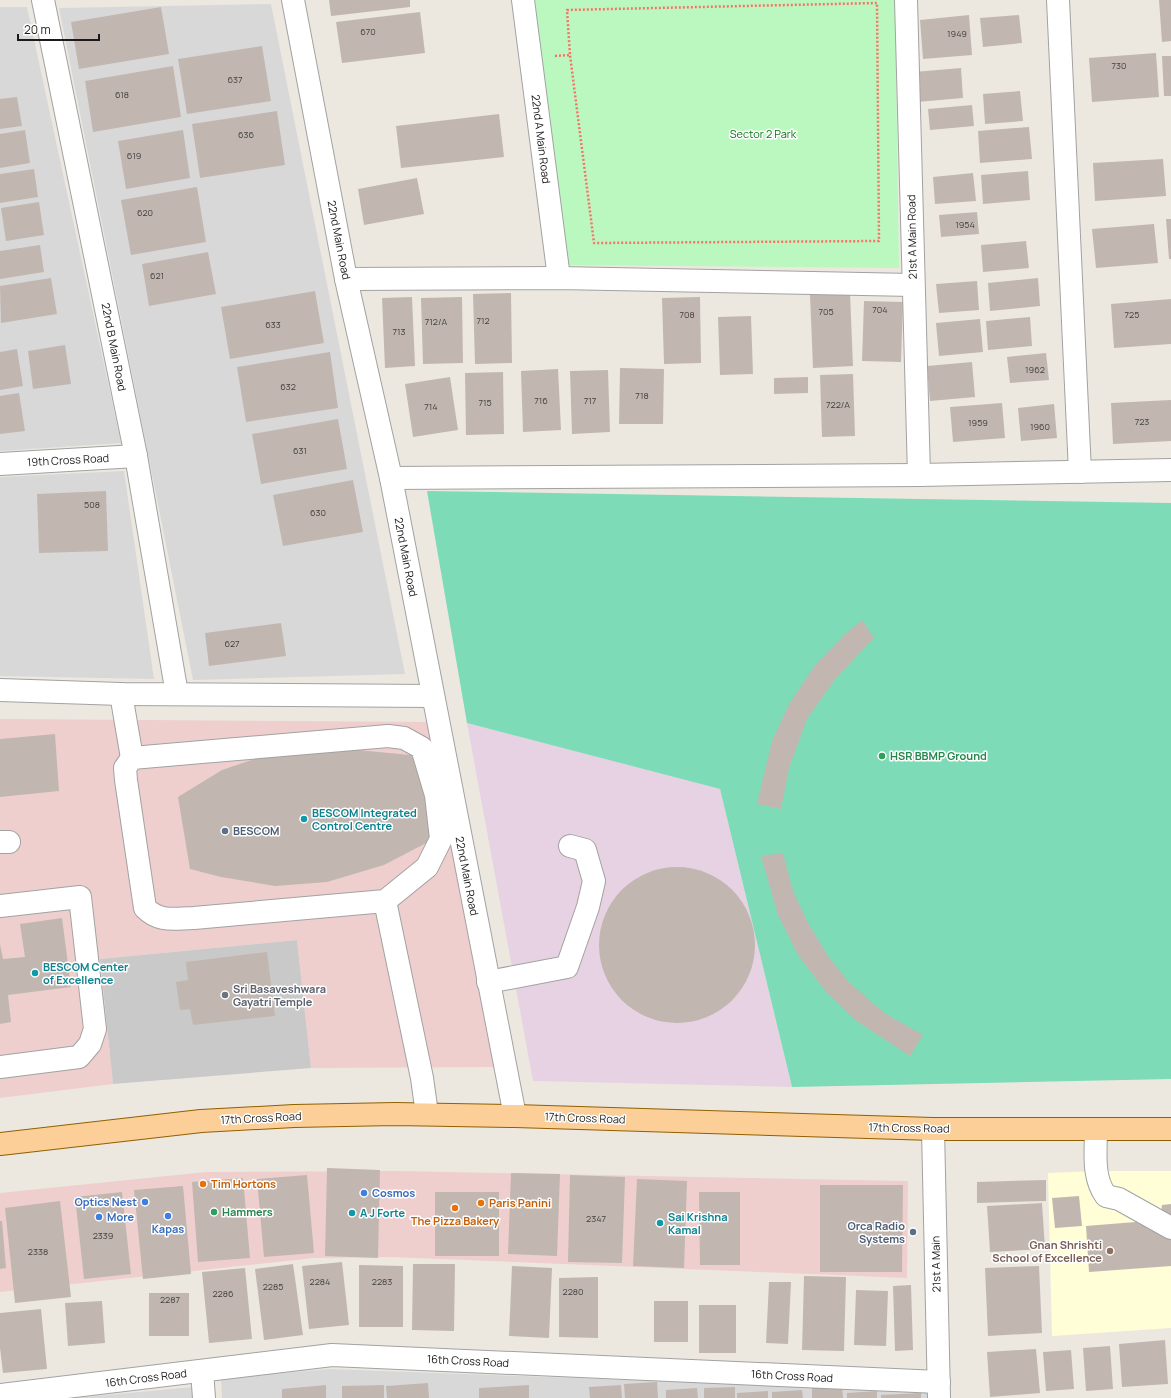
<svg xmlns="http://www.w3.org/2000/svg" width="1171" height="1398" font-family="Manrope,sans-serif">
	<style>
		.residential { fill: #d9d8d8 }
		.commercial { fill: #eecfce }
		.industrial { fill: #e6d2e2 }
		.education { fill: #fffed7 }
		.religious { fill: #c9c9c9 }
		.park { fill: #bbf8c0 }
		.pitch { fill: #7ddcb7 }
		.building { fill: #c1b7b0 }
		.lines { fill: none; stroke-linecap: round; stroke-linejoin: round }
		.minor-casing { stroke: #a2a2a2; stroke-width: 24 }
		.major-casing { stroke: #906001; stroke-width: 24 }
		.path { stroke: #f87365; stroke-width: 2.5; stroke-dasharray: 2 2; stroke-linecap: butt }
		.minor { stroke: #fff; stroke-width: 22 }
		.major { stroke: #fbcf97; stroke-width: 22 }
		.leisure-dot { fill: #2e9e5b; stroke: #fff; stroke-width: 1.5 }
		.culture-dot { fill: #0f9aa8; stroke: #fff; stroke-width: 1.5 }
		.service-dot { fill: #5c6f8a; stroke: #fff; stroke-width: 1.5 }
		.worship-dot { fill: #6b7280; stroke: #fff; stroke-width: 1.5 }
		.food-dot { fill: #e8710a; stroke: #fff; stroke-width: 1.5 }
		.shop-dot { fill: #3f7fe0; stroke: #fff; stroke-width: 1.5 }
		.education-dot { fill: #8d6e63; stroke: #fff; stroke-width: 1.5 }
		.labels { text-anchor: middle; stroke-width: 3; stroke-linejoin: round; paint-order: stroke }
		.number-label { font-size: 9px; fill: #444240 }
		.park-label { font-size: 11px; fill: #0c7614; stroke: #fff }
		.street-label { font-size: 11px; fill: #1b1b1b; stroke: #fff }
		.leisure-label { font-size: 11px; font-weight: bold; fill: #27864d; stroke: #fff; text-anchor: start }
		.culture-label { font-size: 11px; font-weight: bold; fill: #0d838f; stroke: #fff; text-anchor: start }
		.service-label { font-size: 11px; font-weight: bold; fill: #4e5e75; stroke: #fff; text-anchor: start }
		.worship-label { font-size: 11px; font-weight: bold; fill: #5b616d; stroke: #fff; text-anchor: start }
		.food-label { font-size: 11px; font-weight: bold; fill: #c56008; stroke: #fff; text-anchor: start }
		.shop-label { font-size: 11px; font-weight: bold; fill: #366cbe; stroke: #fff; text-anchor: start }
		.education-label { font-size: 11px; font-weight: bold; fill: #785e54; stroke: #fff; text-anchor: end }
	</style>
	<rect width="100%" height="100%" fill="#ece8e0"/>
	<g class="residential">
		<polygon points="271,4 405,674 193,680 59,8"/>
		<polygon points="0,7 27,7 121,443 0,451"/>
		<polygon points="124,471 154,679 0,676 0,477"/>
		<polygon points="329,1369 930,1391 930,1398 222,1398 221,1378"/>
		<polygon points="193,1387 193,1398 75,1398"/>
	</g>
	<g class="commercial">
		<polygon points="0,719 430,722 494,1067 311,1068 297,940 100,959 113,1084 0,1098"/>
		<polygon points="395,1171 908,1181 907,1278 390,1257 314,1258 0,1292 0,1193 206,1172"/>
	</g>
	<polygon class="industrial" points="467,723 720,789 792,1087 533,1081"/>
	<polygon class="education" points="1096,1171 1171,1171 1171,1328 1052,1336 1048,1173"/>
	<polygon class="religious" points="297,940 311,1068 113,1084 100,959"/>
	<polygon class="park" points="535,0 895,0 899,268 566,265"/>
	<polygon class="pitch" points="427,491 1171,503 1171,1079 792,1087 720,789 467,723"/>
	<g class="building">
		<polygon points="329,0 410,0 410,7 331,16"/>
		<polygon points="1159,0 1171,0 1171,41 1162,42"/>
		<polygon points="161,7 169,54 79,69 71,22"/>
		<polygon points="420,12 425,53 342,63 336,22"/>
		<polygon points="969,15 972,55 923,59 920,20"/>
		<polygon points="1019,15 1022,43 983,47 980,18"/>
		<polygon points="262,46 271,101 187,114 178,59"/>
		<polygon points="1156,53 1159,97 1092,102 1089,58"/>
		<polygon points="1162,56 1171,56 1171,96 1164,96"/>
		<polygon points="173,66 181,117 93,132 85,81"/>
		<polygon points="961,68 963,98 917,102 914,72"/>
		<polygon points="1020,91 1023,121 985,124 983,94"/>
		<polygon points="17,97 22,126 0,129 0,99"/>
		<polygon points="972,105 974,126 930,130 928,109"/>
		<polygon points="277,111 285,165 200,178 192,124"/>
		<polygon points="499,114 504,157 401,168 396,126"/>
		<polygon points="1029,127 1032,159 980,163 978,131"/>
		<polygon points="25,130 30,163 0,168 0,134"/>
		<polygon points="183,130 190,178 126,189 118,141"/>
		<polygon points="1163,159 1166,196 1095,201 1093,163"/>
		<polygon points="34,169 38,197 0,203 0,174"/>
		<polygon points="1028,171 1030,200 983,204 981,175"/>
		<polygon points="973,173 976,201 935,204 933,177"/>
		<polygon points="417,178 424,214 364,225 358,189"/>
		<polygon points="197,187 206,242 131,255 121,200"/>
		<polygon points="39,202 44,235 6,241 1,208"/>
		<polygon points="977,212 979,234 941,237 939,215"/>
		<polygon points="1166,219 1171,219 1171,259 1169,259"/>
		<polygon points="1154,224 1158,263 1096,268 1092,229"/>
		<polygon points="1026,241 1029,268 983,272 981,245"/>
		<polygon points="40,245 44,272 0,279 0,251"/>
		<polygon points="208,252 216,294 149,306 142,264"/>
		<polygon points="51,278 57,314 1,323 0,286"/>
		<polygon points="1038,278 1040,306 990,311 988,283"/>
		<polygon points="977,281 979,310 939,313 936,284"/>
		<polygon points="315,291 324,343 230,359 221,307"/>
		<polygon points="511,293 512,363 475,364 473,294"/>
		<polygon points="850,293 853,366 813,368 810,295"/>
		<polygon points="412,297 415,366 385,368 382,298"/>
		<polygon points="462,297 463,363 423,364 421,298"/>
		<polygon points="700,297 701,363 664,364 662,298"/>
		<polygon points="1171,299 1171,344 1114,348 1111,304"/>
		<polygon points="864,301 903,302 901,362 862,361"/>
		<polygon points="751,316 753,374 720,375 718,317"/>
		<polygon points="1030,317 1032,346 988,350 986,321"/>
		<polygon points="980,319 983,352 939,356 936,323"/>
		<polygon points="65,345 71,384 33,389 28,351"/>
		<polygon points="17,349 23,386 0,390 0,352"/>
		<polygon points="330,352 338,408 246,422 237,367"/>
		<polygon points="1046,353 1049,380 1010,383 1007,357"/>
		<polygon points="972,362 975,397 930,401 927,366"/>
		<polygon points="620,368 664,369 663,424 619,424"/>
		<polygon points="558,369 561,430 523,432 521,371"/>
		<polygon points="608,370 610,432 572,434 570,371"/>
		<polygon points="503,372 504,434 466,435 465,373"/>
		<polygon points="853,374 855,436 822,437 820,375"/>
		<polygon points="450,377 458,430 413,437 405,384"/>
		<polygon points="808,377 808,393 774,394 774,378"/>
		<polygon points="19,393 25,431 0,434 0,396"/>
		<polygon points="1171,400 1171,441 1113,444 1111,403"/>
		<polygon points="1002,403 1005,438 953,442 950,407"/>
		<polygon points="1054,404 1057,438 1021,441 1018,408"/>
		<polygon points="338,419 347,469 261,484 252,434"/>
		<polygon points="353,480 363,532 283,546 273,495"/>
		<polygon points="106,491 108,551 39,553 37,494"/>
		<polygon points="862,620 874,638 836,678 807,719 789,768 781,809 757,804 772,741 789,704 815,665 846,633"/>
		<polygon points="281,623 286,656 209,666 205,633"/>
		<polygon points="55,734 59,791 0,797 0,739"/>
		<polygon points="336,748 421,756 430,841 384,865 327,882 275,886 221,877 190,869 178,797 222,770 269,754"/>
		<polygon points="783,853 793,891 808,923 828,956 847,980 870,1001 886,1014 923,1035 910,1056 855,1020 826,992 798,955 778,915 761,856"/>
		<circle cx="677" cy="945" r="78"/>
		<polygon points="62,918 71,987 8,995 11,1022 0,1024 0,944 3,959 25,957 20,924"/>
		<polygon points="267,952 275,1016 193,1025 190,1009 180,1010 176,982 188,980 186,962"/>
		<polygon points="327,1168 380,1170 378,1258 325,1256"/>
		<polygon points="511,1173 560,1174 557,1256 508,1254"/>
		<polygon points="307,1175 314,1253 264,1257 257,1179"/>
		<polygon points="570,1175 625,1177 622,1263 568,1262"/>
		<polygon points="243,1178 250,1258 198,1262 192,1182"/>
		<polygon points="637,1179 687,1181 684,1268 633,1266"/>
		<polygon points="1046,1180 1046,1201 977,1203 977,1182"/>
		<polygon points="820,1185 903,1185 902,1272 820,1272"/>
		<polygon points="183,1186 191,1274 143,1279 134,1190"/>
		<polygon points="122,1192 131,1274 84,1279 75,1197"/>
		<rect x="435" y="1192" width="64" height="64"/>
		<polygon points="699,1192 740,1192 740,1265 700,1265"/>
		<polygon points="1079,1196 1082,1226 1055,1228 1052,1198"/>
		<polygon points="60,1201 71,1297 15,1303 5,1208"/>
		<polygon points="1042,1203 1045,1249 990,1252 987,1206"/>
		<polygon points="1171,1204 1171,1266 1089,1272 1086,1226 1160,1220 1162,1205"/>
		<polygon points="0,1221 2,1221 6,1268 0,1269"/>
		<polygon points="342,1262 349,1325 309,1329 302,1266"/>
		<polygon points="293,1264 303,1335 264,1340 255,1269"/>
		<polygon points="413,1264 455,1264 454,1331 412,1330"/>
		<polygon points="359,1265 403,1266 403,1327 359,1327"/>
		<polygon points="512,1266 552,1268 549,1338 509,1336"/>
		<polygon points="1039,1266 1042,1333 988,1336 985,1268"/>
		<polygon points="245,1268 252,1339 209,1343 202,1272"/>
		<polygon points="804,1276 846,1277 844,1351 802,1350"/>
		<polygon points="598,1277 598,1338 559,1337 559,1278"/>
		<polygon points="769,1282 791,1282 788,1344 766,1343"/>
		<polygon points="911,1285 913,1350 895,1351 893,1286"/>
		<polygon points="856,1290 888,1291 886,1346 854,1345"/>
		<rect x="149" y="1293" width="40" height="43"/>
		<polygon points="102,1301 105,1343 68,1346 65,1303"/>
		<rect x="654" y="1301" width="34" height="41"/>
		<rect x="699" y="1305" width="37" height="48"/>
		<polygon points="41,1309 47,1369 3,1373 0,1348 0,1313"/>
		<polygon points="1165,1340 1168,1384 1122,1387 1119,1344"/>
		<polygon points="1110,1346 1113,1389 1086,1391 1083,1348"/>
		<polygon points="1036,1349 1040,1393 990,1397 987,1352"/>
		<polygon points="1071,1350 1074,1389 1046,1391 1043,1352"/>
		<polygon points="657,1382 658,1398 625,1398 624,1384"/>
		<polygon points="428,1383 429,1398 387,1398 386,1386"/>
		<polygon points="326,1385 326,1398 282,1398 282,1389"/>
		<polygon points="384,1385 384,1398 342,1398 342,1386"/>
		<polygon points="529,1385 529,1398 479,1398 479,1388"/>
		<polygon points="621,1385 622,1398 590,1398 589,1387"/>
		<polygon points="842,1385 843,1398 812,1398 812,1388"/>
		<polygon points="735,1387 735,1398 704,1398 704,1388"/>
		<polygon points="697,1388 698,1398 666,1398 666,1390"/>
		<polygon points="802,1390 803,1398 772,1398 772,1392"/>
		<polygon points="768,1391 768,1398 737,1398 737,1393"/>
		<polygon points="877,1391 877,1398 847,1398 847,1393"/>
		<polygon points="921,1393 921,1398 881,1398 881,1395"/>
	</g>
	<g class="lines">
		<g class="minor-casing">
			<g id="minor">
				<polyline points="43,0 136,456 177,694"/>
				<polyline points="293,0 346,279 391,478 515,1116"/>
				<polyline points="523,0 559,278"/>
				<polyline points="906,0 919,475"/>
				<polyline points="1058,0 1080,472"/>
				<polyline points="346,279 559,278 913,285"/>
				<polyline points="0,464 136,456"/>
				<polyline points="391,478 919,475 1171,470"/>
				<polyline points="0,690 121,694 432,696"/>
				<polyline points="121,694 132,758"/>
				<polyline points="0,842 9,842"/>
				<path d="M385,901l42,-34 14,-28 -5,-44 -14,-47 -18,-10 -16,-2 -256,22 -7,10 1,12 19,128c15,15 30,10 49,10l191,-17 37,177 5,36"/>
				<polyline points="0,906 80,897 95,1029 90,1044 79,1057 0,1067"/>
				<polyline points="488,982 567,967 588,907 594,881 585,850 570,846"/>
				<polyline points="933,1129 939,1398"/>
				<path d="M1096,1129c0,23 -4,48 10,67l13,3 52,29"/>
				<polyline points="202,1371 204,1398"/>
				<polyline points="0,1395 332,1355 939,1382"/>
			</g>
		</g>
		<g class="major-casing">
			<polyline id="major" points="0,1144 201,1121 294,1116 395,1114 515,1116 933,1129 1171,1129"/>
		</g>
		<polyline class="path" points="555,56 570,55 567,10 877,3 879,241 594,243 570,55"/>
		<use href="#minor" class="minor"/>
		<use href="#major" class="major"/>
	</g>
	<g class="leisure-dot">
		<circle cx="882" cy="756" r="4"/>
		<circle cx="214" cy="1212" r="4"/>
	</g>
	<g class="culture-dot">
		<circle cx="304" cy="819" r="4"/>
		<circle cx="35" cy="973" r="4"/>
		<circle cx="352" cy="1213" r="4"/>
		<circle cx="660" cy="1223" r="4"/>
	</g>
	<g class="service-dot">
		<circle cx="225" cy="831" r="4"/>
		<circle cx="913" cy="1232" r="4"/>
	</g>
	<circle class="worship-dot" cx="225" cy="995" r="4"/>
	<g class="food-dot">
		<circle cx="203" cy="1184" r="4"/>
		<circle cx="481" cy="1203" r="4"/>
		<circle cx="455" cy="1208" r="4"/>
	</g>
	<g class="shop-dot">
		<circle cx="364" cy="1193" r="4"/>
		<circle cx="145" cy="1202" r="4"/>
		<circle cx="168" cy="1216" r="4"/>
		<circle cx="99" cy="1217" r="4"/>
	</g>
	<circle class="education-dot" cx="1110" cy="1251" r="4"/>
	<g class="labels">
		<g class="number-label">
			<text x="368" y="35">670</text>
			<text x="957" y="37">1949</text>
			<text x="1119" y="69">730</text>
			<text x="235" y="83">637</text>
			<text x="122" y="98">618</text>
			<text x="246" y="138">636</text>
			<text x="134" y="159">619</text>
			<text x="145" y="216">620</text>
			<text x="965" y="228">1954</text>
			<text x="157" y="279">621</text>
			<text x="880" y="313">704</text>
			<text x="826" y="315">705</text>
			<text x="687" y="318">708</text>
			<text x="1132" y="318">725</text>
			<text x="483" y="324">712</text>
			<text x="436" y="325">712/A</text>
			<text x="273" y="328">633</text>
			<text x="399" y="335">713</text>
			<text x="1035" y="373">1962</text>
			<text x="288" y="390">632</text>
			<text x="642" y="399">718</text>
			<text x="541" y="404">716</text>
			<text x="590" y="404">717</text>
			<text x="485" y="406">715</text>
			<text x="838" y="408">722/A</text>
			<text x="431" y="410">714</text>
			<text x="1142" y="425">723</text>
			<text x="978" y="426">1959</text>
			<text x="1040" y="430">1960</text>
			<text x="300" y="454">631</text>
			<text x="92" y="508">508</text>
			<text x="318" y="516">630</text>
			<text x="232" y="647">627</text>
			<text x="596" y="1222">2347</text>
			<text x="103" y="1239">2339</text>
			<text x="38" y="1255">2338</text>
			<text x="320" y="1285">2284</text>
			<text x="382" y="1285">2283</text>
			<text x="273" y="1290">2285</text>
			<text x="573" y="1295">2280</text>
			<text x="223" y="1297">2286</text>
			<text x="170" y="1303">2287</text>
		</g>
		<g class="park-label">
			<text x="763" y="138">Sector 2 Park</text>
		</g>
		<g class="street-label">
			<text transform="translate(541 139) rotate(83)" y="4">22nd A Main Road</text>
			<text transform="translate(912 237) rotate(-91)" y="4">21st A Main Road</text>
			<text transform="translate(339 240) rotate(79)" y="4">22nd Main Road</text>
			<text transform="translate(114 347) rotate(79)" y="4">22nd B Main Road</text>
			<text transform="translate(68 460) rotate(-3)" y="4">19th Cross Road</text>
			<text transform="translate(406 557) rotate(79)" y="4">22nd Main Road</text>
			<text transform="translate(467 876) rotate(79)" y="4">22nd Main Road</text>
			<text transform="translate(261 1118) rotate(-3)" y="4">17th Cross Road</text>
			<text transform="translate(585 1118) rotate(2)" y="4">17th Cross Road</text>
			<text transform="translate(909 1128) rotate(1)" y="4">17th Cross Road</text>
			<text transform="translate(936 1264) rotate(-91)" y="4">21st A Main</text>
			<text transform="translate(468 1361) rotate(3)" y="4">16th Cross Road</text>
			<text transform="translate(792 1376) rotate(3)" y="4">16th Cross Road</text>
			<text transform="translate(146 1378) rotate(-7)" y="4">16th Cross Road</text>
		</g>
		<g class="leisure-label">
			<text x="890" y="760">HSR BBMP Ground</text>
			<text x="222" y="1216">Hammers</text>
		</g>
		<g class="culture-label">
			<text x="312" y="817">BESCOM Integrated<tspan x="312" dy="13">Control Centre</tspan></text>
			<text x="43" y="971">BESCOM Center<tspan x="43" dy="13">of Excellence</tspan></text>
			<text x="360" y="1217">A J Forte</text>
			<text x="668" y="1221">Sai Krishna<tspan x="668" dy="13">Kamal</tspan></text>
		</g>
		<g class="service-label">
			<text x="233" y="835">BESCOM</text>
			<text x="905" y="1230" text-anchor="end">Orca Radio<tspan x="905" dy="13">Systems</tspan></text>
		</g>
		<g class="worship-label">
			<text x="233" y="993">Sri Basaveshwara<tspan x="233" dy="13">Gayatri Temple</tspan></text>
		</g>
		<g class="food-label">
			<text x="211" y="1188">Tim Hortons</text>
			<text x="489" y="1207">Paris Panini</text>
			<text x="455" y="1225" text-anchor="middle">The Pizza Bakery</text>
		</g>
		<g class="shop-label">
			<text x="372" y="1197">Cosmos</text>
			<text x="137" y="1206" text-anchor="end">Optics Nest</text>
			<text x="107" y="1221">More</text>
			<text x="168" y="1233" text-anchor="middle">Kapas</text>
		</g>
		<g class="education-label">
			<text x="1102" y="1249">Gnan Shrishti<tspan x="1102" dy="13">School of Excellence</tspan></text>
		</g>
	</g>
	<path d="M18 34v6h81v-6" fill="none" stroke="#1b1b1b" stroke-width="2"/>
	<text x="24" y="34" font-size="12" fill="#1b1b1b" stroke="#ffffff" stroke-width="3" paint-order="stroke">20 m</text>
</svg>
